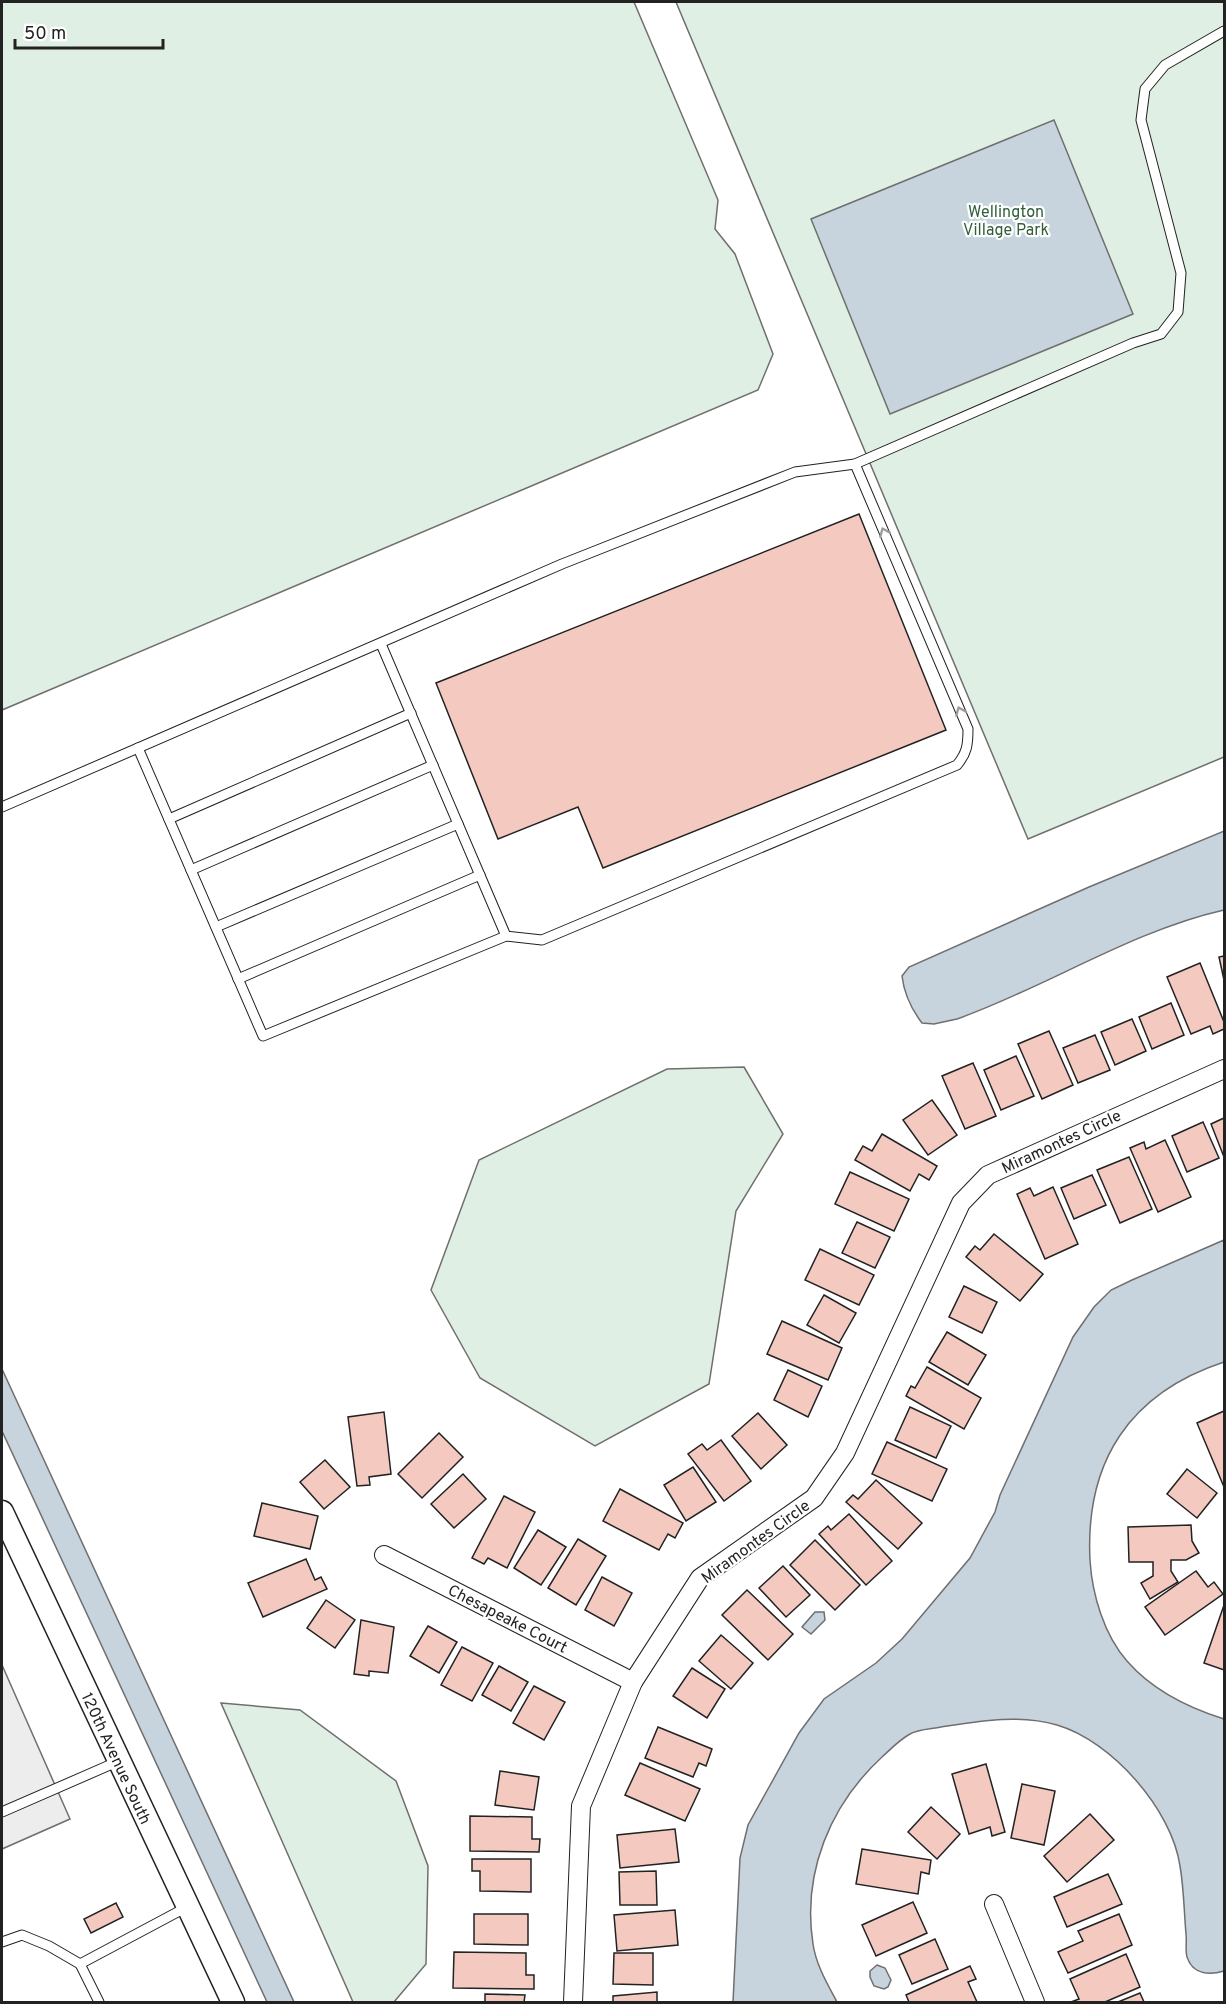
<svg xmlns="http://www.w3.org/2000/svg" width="1226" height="2004" font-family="Overpass,sans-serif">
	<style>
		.green { fill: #e0efe3; stroke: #6f6f6f; stroke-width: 1.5 }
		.parking { fill: #ededed; stroke: #6f6f6f; stroke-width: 1.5 }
		.water { fill: #c7d3dd; stroke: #6f6f6f; stroke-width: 1.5 }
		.building { fill: #f3c9c0; stroke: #222; stroke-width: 1.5 }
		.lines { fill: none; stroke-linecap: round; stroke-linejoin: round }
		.service-casing { stroke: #222; stroke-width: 11 }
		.minor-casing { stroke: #222; stroke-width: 20 }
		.tertiary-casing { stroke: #222; stroke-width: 25 }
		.service { stroke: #fff; stroke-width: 9 }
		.minor { stroke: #fff; stroke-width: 18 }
		.tertiary { stroke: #fff; stroke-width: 22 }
		.oneway { stroke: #9c9c9c }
		.labels { text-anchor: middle; stroke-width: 4.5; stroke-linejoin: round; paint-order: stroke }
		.park-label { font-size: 16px; fill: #2f5e38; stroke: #fff }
		.street-label { font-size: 16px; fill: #222; stroke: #fff }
	</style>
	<rect width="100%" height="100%" fill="#fff"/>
	<g class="green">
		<polygon points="2,2 634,2 718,200 715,229 735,254 773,354 758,390 2,710"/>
		<polygon points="676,2 1224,2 1224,757 1028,839"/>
		<polygon points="744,1067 783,1134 736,1211 709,1384 595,1446 480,1378 431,1290 479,1160 667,1069"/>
		<polygon points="221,1703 300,1710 396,1781 428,1866 426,1964 394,2002 353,2002"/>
	</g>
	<polygon class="parking" points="2,1665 70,1819 2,1849"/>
	<g class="water">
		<polygon points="1054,120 1133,314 890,414 811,219"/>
		<path d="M1224,831v79c-93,21 -177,77 -267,109l-23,5 -12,-1c-10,-13 -18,-30 -20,-47l7,-9 180,-80z"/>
		<path d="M1224,1240v122c-94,31 -139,99 -134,198 2,34 14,75 37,101 25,29 62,47 97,58v252c-14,4 -31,4 -37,-14 -2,-7 0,-16 -1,-23 -2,-22 -2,-45 -6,-68 -8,-56 -68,-125 -123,-141 -38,-11 -77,-4 -116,2 -10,2 -23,2 -31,7 -11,6 -19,15 -28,23 -52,48 -80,116 -69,187 3,21 15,41 24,58h-104l7,-144 8,-33 51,-92 25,-34 52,-36 26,-24 68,-81 25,-46 5,-17 73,-158 21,-30 17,-17 21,-10z"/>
		<polygon points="2,1369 294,2002 267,2002 2,1431"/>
		<polygon points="815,1612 824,1612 825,1620 811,1634 802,1627"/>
		<polygon points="877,1965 885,1968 891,1980 888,1987 884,1989 874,1986 870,1977 870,1971"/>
	</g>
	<g class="building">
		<polygon points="859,514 946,730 603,868 578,807 498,839 436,683"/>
		<polygon points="1224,956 1224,980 1219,957"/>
		<polygon points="1200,963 1224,1022 1224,1029 1213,1034 1210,1026 1191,1034 1167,977"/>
		<polygon points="1171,1003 1184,1035 1152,1049 1139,1017"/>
		<polygon points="1132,1019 1146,1051 1115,1065 1101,1032"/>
		<polygon points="1049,1031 1073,1085 1042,1099 1018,1044"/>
		<polygon points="1095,1035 1110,1070 1078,1083 1063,1048"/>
		<polygon points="1016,1056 1034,1096 1001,1110 984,1070"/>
		<polygon points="973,1063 996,1116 965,1129 942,1076"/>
		<polygon points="932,1100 957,1135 928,1155 903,1120"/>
		<polygon points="1224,1118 1224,1157 1211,1124"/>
		<polygon points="1203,1122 1219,1158 1187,1172 1172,1136"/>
		<polygon points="882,1134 937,1166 929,1180 919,1174 910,1191 855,1160 863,1146 872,1151"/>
		<polygon points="1165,1140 1191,1197 1158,1212 1130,1148 1144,1142 1146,1149"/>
		<polygon points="1129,1157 1152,1209 1120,1223 1097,1170"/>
		<polygon points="850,1172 909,1199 894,1231 835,1204"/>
		<polygon points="1092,1175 1106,1205 1074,1219 1061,1188"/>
		<polygon points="1053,1187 1078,1244 1045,1259 1017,1194 1030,1188 1034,1196"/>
		<polygon points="857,1222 890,1237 875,1268 842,1253"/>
		<polygon points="994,1234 1043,1274 1020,1301 966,1257 975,1246 980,1250"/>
		<polygon points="820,1249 874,1275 859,1305 805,1280"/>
		<polygon points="964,1286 997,1302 982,1333 949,1317"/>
		<polygon points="824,1295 856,1313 839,1343 807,1325"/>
		<polygon points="782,1321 842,1348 828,1380 767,1354"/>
		<polygon points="947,1332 986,1355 968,1385 929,1362"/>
		<polygon points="927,1367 981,1398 964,1429 906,1396 911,1386 915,1388"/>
		<polygon points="788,1370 822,1386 808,1417 774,1400"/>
		<polygon points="910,1407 951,1426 936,1458 895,1440"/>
		<polygon points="1224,1411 1224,1487 1197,1423"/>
		<polygon points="384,1412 391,1474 369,1477 370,1485 357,1486 348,1417"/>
		<polygon points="758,1413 787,1445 761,1469 732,1436"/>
		<polygon points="439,1433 463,1457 422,1498 398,1474"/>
		<polygon points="721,1440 751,1481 724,1501 688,1454 702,1444 707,1450"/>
		<polygon points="887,1442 947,1469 932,1501 872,1474"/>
		<polygon points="325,1460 350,1487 324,1509 300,1482"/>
		<polygon points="693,1467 716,1502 686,1521 664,1485"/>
		<polygon points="1187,1469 1217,1493 1197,1518 1167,1494"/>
		<polygon points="463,1474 486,1499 454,1528 431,1504"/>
		<polygon points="876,1480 922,1523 898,1549 846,1502 853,1495 858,1499"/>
		<polygon points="620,1489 683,1523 675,1538 668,1534 659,1550 603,1521"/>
		<polygon points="504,1496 535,1512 507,1568 488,1558 484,1564 472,1558"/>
		<polygon points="262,1503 318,1516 310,1549 254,1536"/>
		<polygon points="849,1514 892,1561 866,1585 819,1534 828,1526 831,1530"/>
		<polygon points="1191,1525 1192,1541 1199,1553 1186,1560 1171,1560 1171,1571 1178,1582 1150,1599 1141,1583 1153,1576 1153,1562 1129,1562 1128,1527"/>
		<polygon points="538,1530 566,1547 541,1585 514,1568"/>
		<polygon points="578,1539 606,1556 576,1605 548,1588"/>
		<polygon points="815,1540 860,1585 835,1610 790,1565"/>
		<polygon points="306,1559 315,1580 321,1577 327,1589 263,1617 248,1583"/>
		<polygon points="783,1566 810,1595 786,1617 759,1588"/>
		<polygon points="1196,1571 1208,1587 1214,1582 1223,1594 1165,1635 1145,1607"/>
		<polygon points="602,1577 632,1593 614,1626 585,1610"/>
		<polygon points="747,1590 793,1634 768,1660 722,1615"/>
		<polygon points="326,1600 355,1620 335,1648 307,1628"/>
		<polygon points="1224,1605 1224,1670 1204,1663"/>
		<polygon points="361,1620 394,1627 388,1673 369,1671 369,1676 354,1674"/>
		<polygon points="428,1626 457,1642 439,1673 410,1656"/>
		<polygon points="721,1635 753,1663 731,1689 699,1661"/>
		<polygon points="462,1647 493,1663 472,1701 441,1685"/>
		<polygon points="499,1666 528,1682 511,1711 482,1695"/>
		<polygon points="692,1668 725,1689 707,1718 673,1696"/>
		<polygon points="534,1686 565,1702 544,1740 513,1723"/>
		<polygon points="658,1727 712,1749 706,1766 699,1763 693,1777 645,1758"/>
		<polygon points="640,1763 700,1789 685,1821 625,1795"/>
		<polygon points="986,1764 1005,1832 992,1836 990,1827 969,1834 952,1774"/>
		<polygon points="500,1771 539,1777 534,1810 495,1805"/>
		<polygon points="1022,1784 1055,1791 1044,1845 1011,1838"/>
		<polygon points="931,1807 960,1834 937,1859 908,1832"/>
		<polygon points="1090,1814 1114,1840 1067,1882 1044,1856"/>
		<polygon points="470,1816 532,1817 532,1839 540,1839 539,1852 470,1851"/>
		<polygon points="675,1829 679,1862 620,1868 617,1835"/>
		<polygon points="862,1849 931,1860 929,1874 921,1872 918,1894 856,1884"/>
		<polygon points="472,1859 531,1859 531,1892 480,1891 480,1871 472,1871"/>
		<polygon points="656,1871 657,1905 620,1905 619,1872"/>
		<polygon points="1108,1874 1122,1904 1067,1927 1054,1897"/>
		<polygon points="913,1902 927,1933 876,1956 862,1925"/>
		<polygon points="116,1903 123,1917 91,1933 84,1919"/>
		<polygon points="675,1910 678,1945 617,1951 614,1915"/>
		<polygon points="474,1914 528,1914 528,1945 474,1944"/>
		<polygon points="1119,1914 1132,1945 1068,1973 1058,1952 1083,1941 1078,1931"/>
		<polygon points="935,1939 948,1969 912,1984 899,1955"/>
		<polygon points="454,1952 526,1953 526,1975 534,1975 534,1989 453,1988"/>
		<polygon points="614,1953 653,1953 653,1985 613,1984"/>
		<polygon points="1126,1954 1140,1987 1105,2002 1071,2002 1079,1999 1070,1979"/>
		<polygon points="970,1966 976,1979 968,1982 977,2002 909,2002 906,1995"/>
		<polygon points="657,1992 657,2002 613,2002 613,1996"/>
		<polygon points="1140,1993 1144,2002 1118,2002"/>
		<polygon points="485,1994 525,1995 524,2002 485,2002"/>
	</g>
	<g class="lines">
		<g class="service-casing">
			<g id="service">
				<path d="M381,644l125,292 36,4 415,-175c10,-12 11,-20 11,-36l-113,-265"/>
				<polyline points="138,748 263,1036 506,936"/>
				<polyline points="2,807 562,564 795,472 855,464 1133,343 1161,334 1178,312 1181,273 1141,120 1145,89 1165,65 1224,31"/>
				<polyline points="169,819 411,713"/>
				<polyline points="191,870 433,765"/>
				<polyline points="216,927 458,824"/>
				<polyline points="238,979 480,875"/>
				<polyline points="2,1812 119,1761"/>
				<polyline points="2,1942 22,1935 49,1946 80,1964"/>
				<polyline points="99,2002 80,1964 187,1907"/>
			</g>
		</g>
		<g class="minor-casing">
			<g id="minor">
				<polyline points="384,1555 633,1682"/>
				<polyline points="994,1904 1035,2002"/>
				<polyline points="573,2002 581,1806 633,1682 700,1578 814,1498 845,1453 961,1203 988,1175 1224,1069"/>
			</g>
		</g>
		<g class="tertiary-casing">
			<polyline id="tertiary" points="2,1512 233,2002"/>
		</g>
		<use href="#service" class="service"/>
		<use href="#minor" class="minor"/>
		<use href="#tertiary" class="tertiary"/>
	</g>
	<defs><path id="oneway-chevron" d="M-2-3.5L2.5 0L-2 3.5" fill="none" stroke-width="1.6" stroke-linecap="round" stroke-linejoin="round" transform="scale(1.5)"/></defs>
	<g class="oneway">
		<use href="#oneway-chevron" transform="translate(884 532) rotate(-113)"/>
		<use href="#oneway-chevron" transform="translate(960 711) rotate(-113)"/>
	</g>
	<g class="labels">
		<g class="park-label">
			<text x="1006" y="217">Wellington<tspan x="1006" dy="18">Village Park</tspan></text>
		</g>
		<g class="street-label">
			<text transform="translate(1061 1141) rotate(-25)" y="6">Miramontes Circle</text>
			<text transform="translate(755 1541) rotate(-36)" y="6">Miramontes Circle</text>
			<text transform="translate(508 1618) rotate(27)" y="6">Chesapeake Court</text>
			<text transform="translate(117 1758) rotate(65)" y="6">120th Avenue South</text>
		</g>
	</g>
	<rect width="1226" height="2004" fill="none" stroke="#222222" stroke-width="6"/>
	<path d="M15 39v9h148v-9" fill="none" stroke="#222222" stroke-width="3"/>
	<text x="24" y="39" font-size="18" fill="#222222" stroke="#ffffff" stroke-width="4.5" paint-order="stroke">50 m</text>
</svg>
